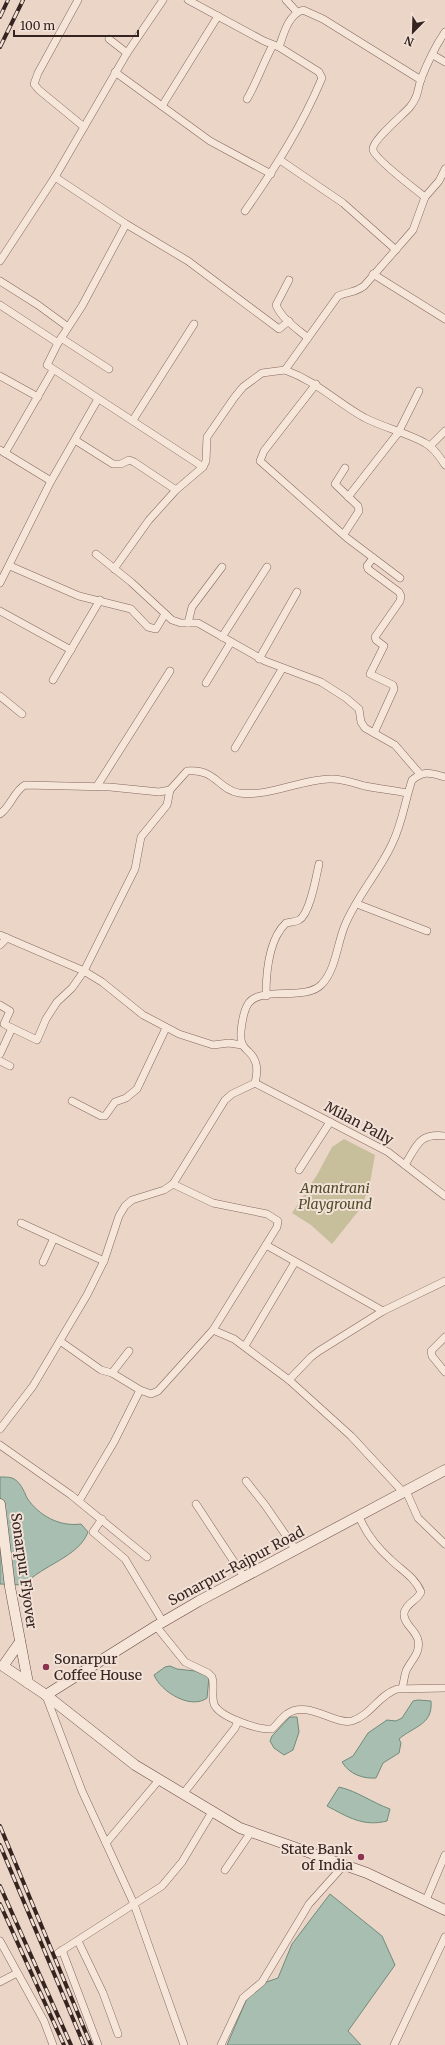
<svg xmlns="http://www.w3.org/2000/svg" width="445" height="2045" font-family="Merriweather,serif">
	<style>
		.green { fill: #c7bf9c }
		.water { fill: #a8beb1; stroke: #6f8c7c }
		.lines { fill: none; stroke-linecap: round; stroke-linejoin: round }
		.street-casing { stroke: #84675e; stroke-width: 8 }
		.secondary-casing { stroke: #664841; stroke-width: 11 }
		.street { stroke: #f6e5d9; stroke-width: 7 }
		.secondary { stroke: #f6e5d9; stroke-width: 10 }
		.rail-casing { stroke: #362420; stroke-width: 4 }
		.rail { stroke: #f2e1d6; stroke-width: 2.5; stroke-dasharray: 8; stroke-linecap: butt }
		.poi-dot { fill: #8d334f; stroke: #f2e1d6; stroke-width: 1.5 }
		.labels { text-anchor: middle; stroke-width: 4; stroke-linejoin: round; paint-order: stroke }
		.street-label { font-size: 14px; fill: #362420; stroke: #f2e1d6 }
		.park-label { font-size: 14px; font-style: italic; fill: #504e29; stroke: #f2e1d6 }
		.poi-label { font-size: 14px; fill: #362420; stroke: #f2e1d6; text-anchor: start }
	</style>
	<rect width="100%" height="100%" fill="#ead5c7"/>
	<polygon class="green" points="344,1139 375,1155 369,1188 360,1209 332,1244 311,1225 292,1213 317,1175 332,1147"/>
	<g class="water">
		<path d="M0,1477c4,0 9,0 12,1 8,3 12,13 15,20 12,18 33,29 54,26l7,8c-9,25 -46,33 -64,53l-24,-1z"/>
		<path d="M170,1666l7,3 18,2 14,6 -2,21c-16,12 -46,-6 -53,-23l11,-8z"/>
		<path d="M418,1700l13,1c2,24 -17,25 -32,38l2,4 -2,10 -16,10 -7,15c-13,1 -27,-4 -34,-16l11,-6 15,-23 19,-13 9,1 6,-3 11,-17z"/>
		<polygon points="290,1717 297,1717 299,1732 293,1750 284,1755 274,1748 270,1741 272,1736"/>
		<path d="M339,1787c18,4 34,16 51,22l-3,12c-24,6 -39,-4 -60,-15z"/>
		<polygon points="330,1894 382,1936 395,1965 348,2031 361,2045 227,2045 248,1996 255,1986 278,1978 292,1944"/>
	</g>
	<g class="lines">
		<g class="street-casing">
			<g id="street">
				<polyline points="78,0 38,73 34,84 39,90 84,127"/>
				<path d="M188,0l76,41 15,6 40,25 3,6c-20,48 -47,90 -77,133"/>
				<polyline points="286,0 297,12"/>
				<polyline points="109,39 127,53"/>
				<path d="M279,47c5,-14 9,-32 24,-37l20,9 98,61"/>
				<polyline points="433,55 445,62"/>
				<polyline points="115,72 210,141 271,174"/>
				<path d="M247,99c10,-17 16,-36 26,-54"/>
				<polyline points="162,106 218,16"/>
				<polyline points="280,160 343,203 396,250"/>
				<polyline points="55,177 126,224 188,261 279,329 289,321"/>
				<path d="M425,197c-9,-7 -50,-38 -52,-47 -2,-9 30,-35 37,-43 9,-12 7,-16 11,-28 6,-15 15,-34 24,-47"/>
				<polyline points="126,224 82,306 58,343 47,365 203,467"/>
				<polyline points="0,261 55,177 127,53 163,0"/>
				<polyline points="373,274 445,319"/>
				<path d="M289,280l-13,25c6,14 20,23 32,33"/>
				<polyline points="0,281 38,305 68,327"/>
				<polyline points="0,305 58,343"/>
				<polyline points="61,338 109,369"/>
				<path d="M285,370c33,12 51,32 80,48 20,10 42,15 60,25 8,4 15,14 20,22"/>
				<polyline points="0,376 38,397"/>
				<polyline points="316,384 264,451 260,461 347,538 400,578"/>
				<polyline points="133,420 194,324"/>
				<polyline points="75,440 113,464 121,464 129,460 134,462 176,490"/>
				<polyline points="430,446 445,431"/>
				<polyline points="0,450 51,481"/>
				<polyline points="5,453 53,370"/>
				<polyline points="348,497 398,433 419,391"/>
				<polyline points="344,534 359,511 358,506 335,484 345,468"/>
				<polyline points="96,554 131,582 172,620 181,623 198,623 265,661 321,682 346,698 359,709 361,722 365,728 395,745 420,774"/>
				<polyline points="373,558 367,566 368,569 399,592 401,596 400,601 375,637 376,640 384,646 370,674 393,685 394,689 374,733"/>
				<polyline points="10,566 79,596 131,609 148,627 156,629 165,614"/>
				<path d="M114,569l35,-49 27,-30 27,-23 3,-6 1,-24 27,-39 9,-11 19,-14 23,-3 53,-74c10,-5 15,-2 26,-10l49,-56 12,-33 14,-16 6,-12"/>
				<polyline points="0,583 51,481 98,399"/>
				<polyline points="0,611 71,650"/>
				<polyline points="188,623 192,607 222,567"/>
				<polyline points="222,637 267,567"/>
				<polyline points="259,659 297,592"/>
				<polyline points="53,680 100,600"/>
				<polyline points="206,683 231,642"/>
				<polyline points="0,696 22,714"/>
				<polyline points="235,748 282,669"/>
				<polyline points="97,786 170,671"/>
				<path d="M0,814c11,-8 14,-23 25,-29l85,2 49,5 11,-2 17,-19c28,-3 32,19 52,22 31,4 60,-13 90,-14 12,-1 25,4 36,7 14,3 28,4 42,7"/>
				<polyline points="357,904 427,931"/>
				<polyline points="0,935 84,971 102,982 143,1015 179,1034 213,1045 229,1043 242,1045"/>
				<polyline points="0,945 7,938"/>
				<path d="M266,996c0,-23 3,-57 20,-73 4,-1 9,-1 13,-3 11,-6 17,-43 20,-56"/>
				<polyline points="0,1005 10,1011 4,1024 12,1028"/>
				<polyline points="0,1054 12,1028 37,1040 46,1019 57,1002 72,988 84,971 135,869 141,837 167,805 170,790"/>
				<polyline points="0,1061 10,1066"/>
				<polyline points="255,1083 388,1152 445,1196"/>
				<polyline points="72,1101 101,1116 105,1116 115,1102 126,1098 137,1089 166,1028"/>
				<path d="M405,1165c12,-20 14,-32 40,-29"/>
				<polyline points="299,1170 330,1122"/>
				<polyline points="173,1184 213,1203 267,1214 278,1221 277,1227 213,1330"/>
				<polyline points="21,1223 104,1261"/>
				<polyline points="266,1245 383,1311"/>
				<polyline points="43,1262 54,1238"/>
				<polyline points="445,1337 431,1351 432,1356 445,1372"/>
				<polyline points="60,1341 101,1370 112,1373 129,1351"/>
				<polyline points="245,1346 295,1262"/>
				<polyline points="289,1380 311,1357 319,1351 383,1311 445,1281"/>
				<polyline points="140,1390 151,1394 158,1391 213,1330 234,1339 289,1380 351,1436 403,1492"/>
				<path d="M0,1429l33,-43 54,-91 17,-34 15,-45 6,-10 7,-6 32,-10 9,-6 52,-84 7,-6 23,-11c3,-12 3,-22 -6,-31 -2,-2 -5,-4 -6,-7 -5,-7 0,-33 5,-41 12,-19 58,-2 74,-20 14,-15 15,-40 23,-59 12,-29 34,-53 47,-81 10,-20 13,-43 20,-64 13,-10 18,-7 33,-3"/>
				<polyline points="0,1445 71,1495 147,1557"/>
				<polyline points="246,1481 265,1505 296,1550"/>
				<polyline points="406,1491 418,1518 445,1544"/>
				<polyline points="79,1501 114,1442 140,1390 112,1373"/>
				<polyline points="196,1504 244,1577"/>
				<path d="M359,1516c6,16 19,32 31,43 11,11 25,18 31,33 -4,9 -15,11 -17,21 -1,11 12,17 14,27 3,13 -7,20 -12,31 -2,5 -2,12 -4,17"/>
				<polyline points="102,1519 93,1532 125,1559 163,1622"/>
				<path d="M156,1626l29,36 23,11 4,4c3,9 -1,18 2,27 5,13 44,26 58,25 5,-4 9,-11 15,-15 20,-15 49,12 65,7 19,-6 27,-26 45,-32l48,-1"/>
				<polyline points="46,1696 82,1791 134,1904 184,2045"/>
				<polyline points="183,1794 235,1728 238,1721"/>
				<polyline points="106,1843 159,1780"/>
				<polyline points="225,1870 251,1832"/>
				<polyline points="426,1900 445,1855"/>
				<polyline points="0,1941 44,2021 53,2045"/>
				<polyline points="78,1941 103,1993 118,2034"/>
				<polyline points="62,1950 98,2045"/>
				<polyline points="58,1953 162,1886 182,1862 212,1812"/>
				<polyline points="0,1982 17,1973"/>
				<polyline points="221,2045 243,1998 262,1982 309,1904 344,1865"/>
				<polyline points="394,2045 445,1937"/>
			</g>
		</g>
		<g class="secondary-casing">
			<g id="secondary">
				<polyline points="0,1504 10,1587 28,1683"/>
				<polyline points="20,1642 3,1666 46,1695 135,1765 240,1828 367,1873 445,1910"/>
				<polyline points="46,1695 156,1626 199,1601 445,1470"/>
			</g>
		</g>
		<use href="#street" class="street"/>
		<use href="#secondary" class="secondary"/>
		<g class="rail-casing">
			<g id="rail">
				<polyline points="0,17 8,0"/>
				<polyline points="0,47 23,0"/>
				<polyline points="0,1826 91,2045"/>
				<polyline points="0,1845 84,2045"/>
				<polyline points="0,1886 71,2045"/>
				<polyline points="0,1904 64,2045"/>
			</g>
		</g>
		<use href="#rail" class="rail"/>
	</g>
	<g class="poi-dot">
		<circle cx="46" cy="1667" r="4"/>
		<circle cx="361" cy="1857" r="4"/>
	</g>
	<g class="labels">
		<g class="street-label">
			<text transform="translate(359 1123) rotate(28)" y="5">Milan Pally</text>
			<text transform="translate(236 1566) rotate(-28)" y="5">Sonarpur-Rajpur Road</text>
			<text transform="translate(24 1571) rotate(82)" y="5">Sonarpur Flyover</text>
		</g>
		<g class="park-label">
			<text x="335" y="1193">Amantrani<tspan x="335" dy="16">Playground</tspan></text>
		</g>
		<g class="poi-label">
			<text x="54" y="1664">Sonarpur<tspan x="54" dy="16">Coffee House</tspan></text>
			<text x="353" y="1854" text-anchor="end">State Bank<tspan x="353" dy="16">of India</tspan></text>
		</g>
	</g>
	<g transform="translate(413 32) rotate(203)" stroke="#f2e1d6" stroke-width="3" paint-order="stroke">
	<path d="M0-3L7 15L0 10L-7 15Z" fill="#362420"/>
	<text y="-6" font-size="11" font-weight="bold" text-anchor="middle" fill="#362420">N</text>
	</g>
	<path d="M14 30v6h124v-6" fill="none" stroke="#362420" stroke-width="2"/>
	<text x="20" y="30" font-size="12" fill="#362420" stroke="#f2e1d6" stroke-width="3" paint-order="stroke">100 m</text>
</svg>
